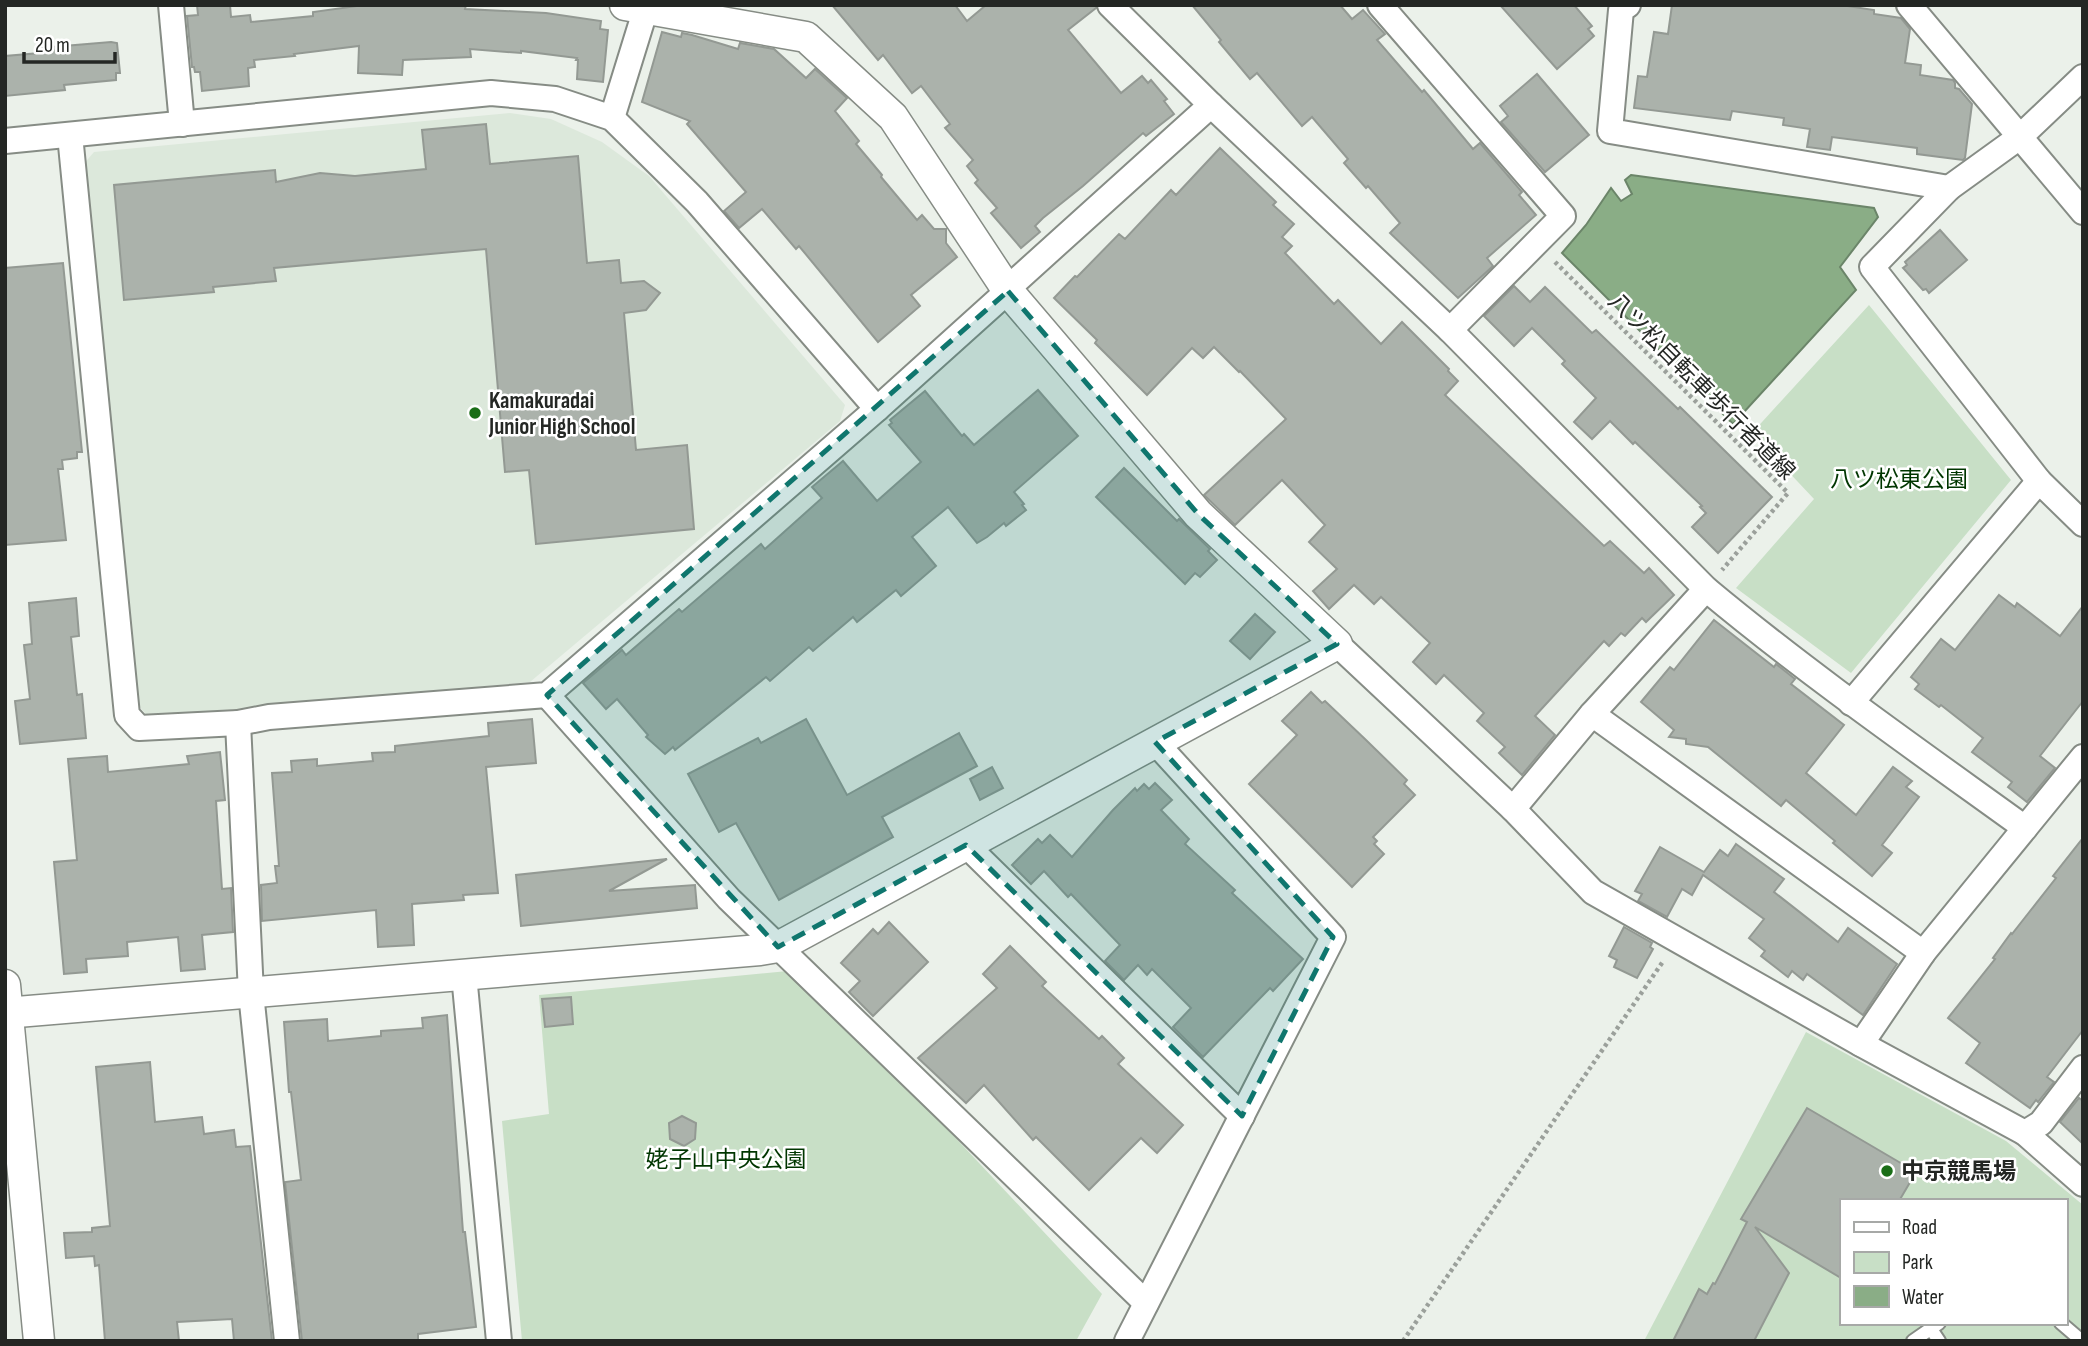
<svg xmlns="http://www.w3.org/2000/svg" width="2088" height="1346" font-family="'Sofia Sans Condensed','Noto Sans JP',sans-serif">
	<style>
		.built { fill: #dce8db }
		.green { fill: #c8dfc6; fill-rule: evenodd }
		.water { fill: #8aad86; stroke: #6b8569; stroke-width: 2 }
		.building { fill: #abb2ab; stroke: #939993; stroke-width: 2 }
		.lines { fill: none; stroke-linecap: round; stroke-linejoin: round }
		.service-casing { stroke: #868c85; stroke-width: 16 }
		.minor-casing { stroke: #868c85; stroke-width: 28 }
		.tertiary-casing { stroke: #868c85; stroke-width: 33 }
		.path { stroke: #9ba09b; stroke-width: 4.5; stroke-dasharray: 3.5 3.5; stroke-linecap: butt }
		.service { stroke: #fff; stroke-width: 12 }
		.minor { stroke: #fff; stroke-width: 24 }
		.tertiary { stroke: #fff; stroke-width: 30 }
		.marked { fill: #0f766e; fill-opacity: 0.2; stroke: #0f766e; stroke-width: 5; stroke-dasharray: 14 9; stroke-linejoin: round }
		.poi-dot { fill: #1a6e17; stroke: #fff; stroke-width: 2.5 }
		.labels { text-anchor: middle; stroke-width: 5; stroke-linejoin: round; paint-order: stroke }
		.street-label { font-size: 23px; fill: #242724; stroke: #fff }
		.poi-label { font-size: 23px; font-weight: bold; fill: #242724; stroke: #fff; text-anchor: start }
		.park-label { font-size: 23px; fill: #003600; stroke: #fff }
	</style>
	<rect width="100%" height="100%" fill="#ebf1ea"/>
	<polygon class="built" points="510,113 551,119 602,142 649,176 845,405 840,421 530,682 149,718 139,706 82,166 94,152"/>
	<g class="green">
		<polygon points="1869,305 2011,480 1851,673 1736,588 1814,499 1752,433"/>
		<polygon points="798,970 1102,1294 1076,1341 522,1341 502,1121 549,1114 539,995"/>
		<path d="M1806,1032l200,109 77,64v136h-439zM1841,1201h224v122h-224z"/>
	</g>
	<polygon class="water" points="1631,175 1874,208 1878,217 1840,267 1856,290 1733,424 1562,253 1586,225 1611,188 1621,201 1632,194 1625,180"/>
	<g class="building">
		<polygon points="197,5 230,5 231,17 250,15 251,22 313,16 313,12 364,5 466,5 465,9 546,13 601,21 600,29 608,30 603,82 577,79 578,60 576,60 577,58 521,51 521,53 470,49 471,57 403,60 402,75 358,73 359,46 294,54 295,56 254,60 255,67 248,68 249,86 202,91 200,72 195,72 194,67 192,67 187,16 198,15"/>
		<polygon points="832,5 955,5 967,21 986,5 1096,5 1096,8 1068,30 1121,93 1142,76 1148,83 1151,80 1167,99 1164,101 1174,114 1146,136 1143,133 1083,186 1043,218 1035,226 1040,232 1021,248 991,213 997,208 975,183 978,180 967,166 973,160 945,128 950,124 921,86 912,93 883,55 878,60"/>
		<polygon points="1192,5 1340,5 1352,19 1363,10 1385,34 1377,40 1422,92 1424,90 1473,149 1480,143 1522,192 1519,195 1536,215 1487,258 1493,266 1458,298 1390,233 1400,223 1368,186 1366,188 1344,163 1348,159 1312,117 1302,126 1257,73 1250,79 1219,42 1221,40"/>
		<polygon points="1500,5 1574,5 1592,26 1588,29 1594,36 1557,69"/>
		<polygon points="1672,5 1841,5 1874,10 1874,14 1901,18 1910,29 1905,63 1921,65 1920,75 1953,80 1955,83 1955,88 1959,89 1972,104 1965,158 1963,160 1917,154 1917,148 1832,137 1830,150 1807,147 1810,129 1783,125 1784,118 1732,111 1730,120 1634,108 1638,76 1647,77 1654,32 1668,34"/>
		<polygon points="662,32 681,37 682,33 692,35 738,49 740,43 774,49 806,78 815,69 847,98 835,111 859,141 856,144 882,175 881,177 917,220 922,215 934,229 946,229 946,243 957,257 911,295 920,306 878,342 799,246 796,249 762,209 739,228 724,211 746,192 687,124 690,121 642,102"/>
		<polygon points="111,42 117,43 120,73 116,73 116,80 64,85 65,90 5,96 5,56 40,53 40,48"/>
		<polygon points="1537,74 1589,135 1545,172 1501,122 1508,116 1500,106"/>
		<polygon points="486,124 490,164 578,156 587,263 619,260 621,283 644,281 660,293 646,310 624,313 636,450 687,445 694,529 536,544 529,470 505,472 486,249 274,268 276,281 213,287 214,292 124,300 114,185 275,170 276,182 320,173 355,176 426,169 422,130"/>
		<polygon points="1220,148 1276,202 1273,205 1294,224 1282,237 1292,246 1285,253 1334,304 1338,300 1381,344 1402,322 1449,369 1448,371 1458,381 1445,395 1604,546 1610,541 1644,573 1649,568 1674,595 1646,622 1642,618 1625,636 1621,633 1609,646 1604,641 1535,716 1555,735 1522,775 1499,753 1505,747 1477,721 1484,713 1444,675 1436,684 1413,662 1430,643 1381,597 1374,604 1354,585 1329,609 1313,591 1337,569 1309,542 1325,525 1282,480 1235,525 1204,495 1286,419 1240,371 1239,372 1214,347 1203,358 1192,348 1147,395 1095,343 1097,340 1054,298 1075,276 1077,277 1119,234 1125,239 1171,190 1176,195"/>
		<polygon points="1940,230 1967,260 1929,293 1926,289 1923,290 1903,268 1907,265 1905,262"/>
		<polygon points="63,263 82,452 77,452 77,458 62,460 63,469 58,469 66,540 5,545 5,268"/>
		<polygon points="1514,286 1530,302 1545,287 1592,333 1596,330 1678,409 1680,407 1772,497 1718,553 1692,527 1706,513 1700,507 1702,506 1635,442 1633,444 1610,421 1592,439 1574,422 1596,398 1562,364 1565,361 1532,328 1514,346 1484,316"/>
		<polygon points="1038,390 1078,436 1014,492 1024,504 1022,505 1026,510 1006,526 1004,523 987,537 977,543 948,507 912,537 936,566 901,596 896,590 857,622 853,617 813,651 809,647 770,681 766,677 675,750 673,747 665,754 646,737 648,735 617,699 606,709 583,683 622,650 626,655 679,609 682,612 761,544 765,549 822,498 812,487 843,461 877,501 921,462 889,425 892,423 890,420 925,391 962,436 964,434 974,445"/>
		<polygon points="1124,468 1177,521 1179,519 1210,549 1208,551 1217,560 1200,577 1195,573 1185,584 1096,497"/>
		<polygon points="1999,595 2015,607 2017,603 2060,636 2083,606 2083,701 2040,756 2055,768 2027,802 2008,787 2012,782 1972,752 1983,738 1941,705 1939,707 1915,689 1919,684 1911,677 1941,639 1955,650"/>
		<polygon points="76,598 79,636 71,637 77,695 82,694 86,738 20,744 15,701 30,699 24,645 32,644 29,603"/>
		<polygon points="1255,614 1275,632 1250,659 1230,641"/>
		<polygon points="1714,620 1774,667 1776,664 1795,679 1791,684 1844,725 1806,773 1856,815 1893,767 1912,781 1906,787 1919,797 1882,845 1892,853 1872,876 1833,843 1835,841 1786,800 1781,806 1708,747 1686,744 1686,739 1669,737 1674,730 1641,702 1670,667 1674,670"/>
		<polygon points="1311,692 1322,703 1325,701 1366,740 1407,780 1404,784 1415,795 1373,837 1377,841 1374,844 1384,854 1352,887 1249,784 1297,735 1282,721"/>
		<polygon points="532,719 536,763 486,767 498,893 463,895 464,900 412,904 414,945 378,947 376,910 262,921 261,885 277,883 275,866 279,866 272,773 292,772 291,761 317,759 317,766 373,761 372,753 395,752 395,746 489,736 488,723"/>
		<polygon points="806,719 847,795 959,733 977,766 882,817 893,837 779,900 736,823 719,832 688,774 758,738 761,743"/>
		<polygon points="220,752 225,800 216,801 222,889 231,888 233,932 202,935 205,969 181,971 178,937 127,942 128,956 86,959 87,972 64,974 54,862 77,860 68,759 107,756 108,772 189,764 187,756"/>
		<polygon points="992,767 1003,788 980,800 970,779"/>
		<polygon points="1155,783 1172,800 1161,810 1189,839 1185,844 1235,890 1232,893 1303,959 1273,991 1270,988 1203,1057 1173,1027 1191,1008 1152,969 1147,975 1138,965 1124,980 1105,961 1120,945 1071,894 1068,897 1044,871 1031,884 1012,865 1038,839 1042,843 1050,835 1072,857 1113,810 1135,788 1137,791 1144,784 1149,789"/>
		<polygon points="2083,838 2083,1030 2047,1077 2054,1082 2038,1102 2036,1100 2030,1108 1966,1063 1980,1043 1948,1018 1995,959 1993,958 2011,933 2012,934 2056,878 2053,876"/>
		<polygon points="1736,844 1784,879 1774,892 1838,942 1848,928 1897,964 1863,1015 1807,974 1803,980 1792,971 1788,977 1761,956 1765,951 1749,938 1764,919 1703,875 1692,895 1682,889 1667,917 1638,901 1642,894 1635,891 1660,847 1704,872 1720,850 1728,856"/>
		<polygon points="667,859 609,891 695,885 697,908 521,926 516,875"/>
		<polygon points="889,922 928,962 873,1016 849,992 860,981 841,963 873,929 878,934"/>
		<polygon points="1624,927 1652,943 1650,947 1653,949 1637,978 1614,967 1617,960 1609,956"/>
		<polygon points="1010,946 1046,982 1042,986 1099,1039 1102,1036 1124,1058 1118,1064 1183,1125 1157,1153 1141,1138 1089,1190 1036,1137 1033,1140 984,1085 966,1103 918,1058 997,988 983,974"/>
		<polygon points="571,997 573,1024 545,1027 542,999"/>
		<polygon points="447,1015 463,1232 465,1232 476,1327 418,1334 418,1341 302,1341 285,1182 301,1180 291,1092 289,1092 284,1022 327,1019 328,1041 381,1036 381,1031 423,1028 422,1018"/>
		<polygon points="150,1062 155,1122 202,1117 204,1134 234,1130 236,1147 250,1146 272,1341 234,1341 232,1319 177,1322 179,1341 105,1341 99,1265 95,1266 94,1256 66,1258 64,1233 92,1232 92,1228 110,1226 96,1067"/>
		<polygon points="2079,1098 2083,1101 2083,1144 2060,1122"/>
		<polygon points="1807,1108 1916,1172 1899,1201 1841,1201 1841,1278 1755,1227 1789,1273 1754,1341 1673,1341 1699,1289 1707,1294 1713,1283 1715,1284 1747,1222 1741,1219"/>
		<polygon points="682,1116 696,1123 695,1139 684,1146 670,1139 669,1123"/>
	</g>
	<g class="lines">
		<g class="service-casing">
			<g id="service">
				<polyline points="2061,1323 2082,1341"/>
				<polyline points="1931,1329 1939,1341"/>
				<polyline points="1913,1341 1939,1323"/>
			</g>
		</g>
		<g class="minor-casing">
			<g id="minor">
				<polyline points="171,5 182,124"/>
				<path d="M1110,5l101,100 239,225 256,259c102,85 211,161 319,239"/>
				<polyline points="1380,5 1563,216 1450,330"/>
				<polyline points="1628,5 1621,10 1610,131 1949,188"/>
				<polyline points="1909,5 2083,212"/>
				<polyline points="2083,77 2021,136 1949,188 1872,267 2039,481 2083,524"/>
				<polyline points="612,118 646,8"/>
				<polyline points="70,135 127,715 139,728 238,723 269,717 547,695 877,409 1008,291 1017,280 1211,105"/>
				<polyline points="5,141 491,93 555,99 612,118 697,202 877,409"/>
				<polyline points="1337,644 1513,809 1593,892 1861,1044 2025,1133 2083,1184"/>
				<polyline points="547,695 729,899 1146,1303"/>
				<polyline points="1851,703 2039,481"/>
				<polyline points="1592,714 1923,953"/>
				<polyline points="238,723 251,993 287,1341"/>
				<polyline points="1513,809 1592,714 1706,589"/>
				<polyline points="966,845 1242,1116"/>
				<polyline points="464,975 499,1341"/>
				<polyline points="1861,1044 1923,953 2083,757"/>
				<polyline points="2025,1133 2041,1123 2083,1068"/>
				<polyline points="1127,1341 1333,937 1155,742"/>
			</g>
		</g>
		<g class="tertiary-casing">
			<g id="tertiary">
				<polyline points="5,985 39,1341"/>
				<polyline points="5,1013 760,950 778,947 1337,644 1198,514 1008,291 893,117 806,37 625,5"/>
			</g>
		</g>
		<g class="path">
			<polyline points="1555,262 1788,493 1722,570"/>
			<polyline points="1403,1341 1664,960"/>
		</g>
		<use href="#service" class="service"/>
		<use href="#minor" class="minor"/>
		<use href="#tertiary" class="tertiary"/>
	</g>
	<path class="marked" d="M1008,291l190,223 139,130 -182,98 178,195 -91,179 -276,-271 -188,102 -231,-252z"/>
	<g class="poi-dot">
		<circle cx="475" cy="413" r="7"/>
		<circle cx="1887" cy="1171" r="7"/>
	</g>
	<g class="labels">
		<g class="street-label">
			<text transform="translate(1702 386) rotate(45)" y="8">八ツ松自転車歩行者道線</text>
		</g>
		<g class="poi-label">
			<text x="489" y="408">Kamakuradai<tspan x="489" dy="26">Junior High School</tspan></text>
			<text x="1901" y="1179">中京競馬場</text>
		</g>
		<g class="park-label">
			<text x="1899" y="487">八ツ松東公園</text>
			<text x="726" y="1167">姥子山中央公園</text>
		</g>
	</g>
	<rect width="2088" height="1346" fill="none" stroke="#242724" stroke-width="14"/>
	<rect x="1840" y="1199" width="228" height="126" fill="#ffffff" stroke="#a7a9a7" stroke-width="2"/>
	<rect x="1854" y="1222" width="35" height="10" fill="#ffffff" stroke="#a7a9a7" stroke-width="2"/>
	<text x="1902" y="1234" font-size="21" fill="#242724">Road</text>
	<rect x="1854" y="1252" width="35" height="21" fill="#c8dfc6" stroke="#a7a9a7" stroke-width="2"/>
	<text x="1902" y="1269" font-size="21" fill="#242724">Park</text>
	<rect x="1854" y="1286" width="35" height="21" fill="#8aad86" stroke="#a7a9a7" stroke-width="2"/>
	<text x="1902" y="1304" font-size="21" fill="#242724">Water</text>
	<path d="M24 52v10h91v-10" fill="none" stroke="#242724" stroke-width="3.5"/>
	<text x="35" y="52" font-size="21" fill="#242724" stroke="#ffffff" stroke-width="5" paint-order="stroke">20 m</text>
</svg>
